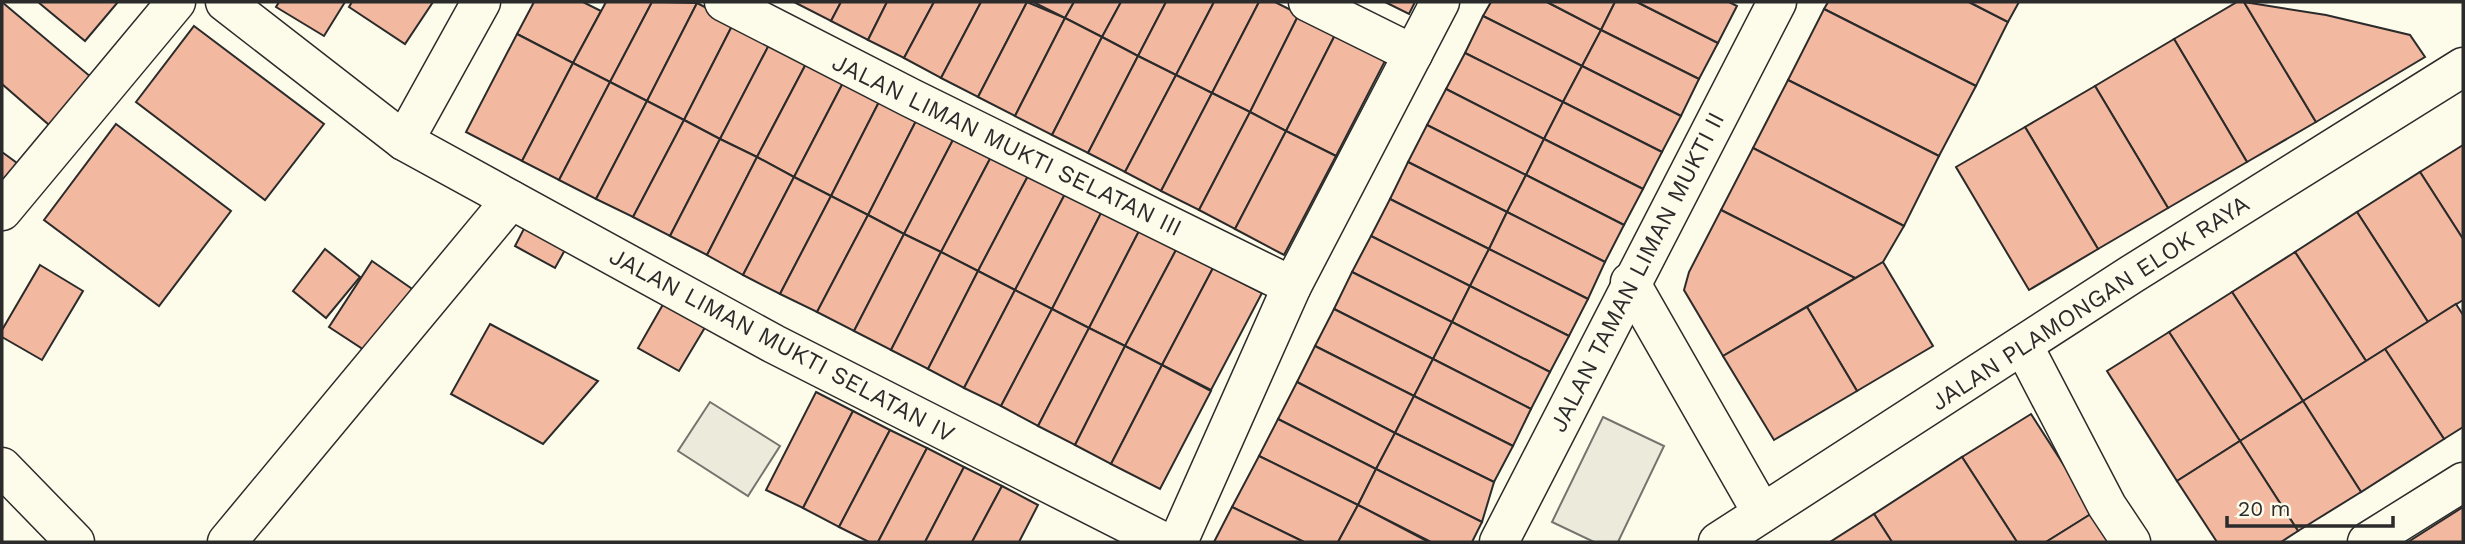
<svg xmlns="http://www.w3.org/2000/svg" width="2465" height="544" font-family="'Work Sans',sans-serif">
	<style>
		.green { fill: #ecebdb; stroke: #74746e; stroke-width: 2 }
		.building { fill: #f2b8a0; stroke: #2b2b2b; stroke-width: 2 }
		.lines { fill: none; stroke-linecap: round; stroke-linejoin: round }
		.minor-casing { stroke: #2b2b2b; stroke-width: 41 }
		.minor { stroke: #fdfbea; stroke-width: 38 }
		.labels { text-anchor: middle; stroke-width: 5; stroke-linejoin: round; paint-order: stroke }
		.street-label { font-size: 24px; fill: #2b2b2b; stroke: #fdfbea }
	</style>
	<rect width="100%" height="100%" fill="#fdfbea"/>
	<g class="green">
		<polygon points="710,402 780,446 748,496 678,451"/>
		<polygon points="1603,417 1664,446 1618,542 1594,542 1552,522"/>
	</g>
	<g class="building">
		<polygon points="2,2 98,83 56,131 2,84"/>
		<polygon points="38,2 118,2 85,41"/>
		<polygon points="279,2 345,2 324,36 276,7"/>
		<polygon points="352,2 433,2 405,44 349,7"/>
		<polygon points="534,2 583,2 601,11 573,63 517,34"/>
		<polygon points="606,2 652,2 610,82 573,63"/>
		<polygon points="652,2 697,3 647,101 610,82"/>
		<polygon points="794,2 841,2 831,21"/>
		<polygon points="841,2 887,2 868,40 831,21"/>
		<polygon points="887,2 934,2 904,58 868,40"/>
		<polygon points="934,2 981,2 941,78 904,58"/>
		<polygon points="981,2 1027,2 978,97 941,78"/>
		<polygon points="1027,2 1065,18 1015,116 978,97"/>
		<polygon points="1033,2 1074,2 1065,18"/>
		<polygon points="1074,2 1121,2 1102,37 1065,18"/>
		<polygon points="1121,2 1166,2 1138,56 1102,37"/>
		<polygon points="1166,2 1214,2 1176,75 1138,56"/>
		<polygon points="1214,2 1259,2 1212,93 1176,75"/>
		<polygon points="1259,2 1275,2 1299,14 1250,112 1212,93"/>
		<polygon points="1385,2 1415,2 1409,14"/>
		<polygon points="1491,2 1547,2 1601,30 1582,66 1483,16"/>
		<polygon points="1547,2 1615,2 1601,30"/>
		<polygon points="1615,2 1637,2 1718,43 1699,79 1601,30"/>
		<polygon points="1637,2 1729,2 1737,6 1718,43"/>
		<polygon points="1828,2 1969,2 2008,22 1976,86 1824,9"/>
		<polygon points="1969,2 2019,2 2008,22"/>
		<polygon points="2237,2 2244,2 2316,122 2247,162 2174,39"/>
		<polygon points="2244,2 2326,15 2410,35 2425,57 2316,122"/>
		<polygon points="697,3 734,22 684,120 647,101"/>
		<polygon points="1824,9 1976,86 1939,156 1788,80"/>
		<polygon points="1299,14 1336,33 1286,131 1250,112"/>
		<polygon points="1483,16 1582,66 1563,102 1465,53"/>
		<polygon points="1065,18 1102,37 1052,135 1015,116"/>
		<polygon points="734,22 771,41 720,139 684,120"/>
		<polygon points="194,26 324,124 265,200 136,102"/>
		<polygon points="1601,30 1699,79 1681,116 1582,66"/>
		<polygon points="1336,33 1386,59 1336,156 1286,131"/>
		<polygon points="517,34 573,63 522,161 466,132"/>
		<polygon points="1102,37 1138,56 1088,153 1052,135"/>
		<polygon points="2174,39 2247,162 2168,208 2095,86"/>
		<polygon points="771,41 808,60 757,157 720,139"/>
		<polygon points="1465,53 1563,102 1544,139 1446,89"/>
		<polygon points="1138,56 1176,75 1125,172 1088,153"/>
		<polygon points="808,60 845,79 794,177 757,157"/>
		<polygon points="573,63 610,82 559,180 522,161"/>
		<polygon points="1582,66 1681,116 1662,152 1563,102"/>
		<polygon points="1176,75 1212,93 1161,191 1125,172"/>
		<polygon points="845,79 881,98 831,196 794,177"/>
		<polygon points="1788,80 1939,156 1904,226 1753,148"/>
		<polygon points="610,82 647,101 596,199 559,180"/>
		<polygon points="2095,86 2168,208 2098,249 2025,127"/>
		<polygon points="1446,89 1544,139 1526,175 1427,125"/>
		<polygon points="1212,93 1250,112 1199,210 1161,191"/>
		<polygon points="881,98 918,117 868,215 831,196"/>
		<polygon points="647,101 684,120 633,217 596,199"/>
		<polygon points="1563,102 1662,152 1643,189 1544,139"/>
		<polygon points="1250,112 1286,131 1235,229 1199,210"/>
		<polygon points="918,117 955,136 904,234 868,215"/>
		<polygon points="684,120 720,139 670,236 633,217"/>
		<polygon points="116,124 231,211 159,306 44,220"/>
		<polygon points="1427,125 1526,175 1507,212 1408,162"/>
		<polygon points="2025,127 2098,249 2029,290 1956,167"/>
		<polygon points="1286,131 1336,156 1284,255 1235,229"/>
		<polygon points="955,136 992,155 941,252 904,234"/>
		<polygon points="720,139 757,157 707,255 670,236"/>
		<polygon points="1544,139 1643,189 1624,225 1526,175"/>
		<polygon points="2463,145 2463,239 2420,172"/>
		<polygon points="1753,148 1904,226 1883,262 1855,278 1721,210"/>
		<polygon points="2,152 17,163 2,183"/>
		<polygon points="992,155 1029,174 978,271 941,252"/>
		<polygon points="757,157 794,177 743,275 707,255"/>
		<polygon points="1408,162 1507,212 1489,249 1390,199"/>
		<polygon points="2420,172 2463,239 2463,300 2428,322 2357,212"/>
		<polygon points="1029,174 1066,192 1015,290 978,271"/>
		<polygon points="1526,175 1624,225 1605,262 1507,212"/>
		<polygon points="794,177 831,196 780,294 743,275"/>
		<polygon points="1066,192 1102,211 1052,309 1015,290"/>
		<polygon points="831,196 868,215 817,312 780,294"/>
		<polygon points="1390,199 1489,249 1470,286 1371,236"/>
		<polygon points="1721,210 1855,278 1723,356 1684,290 1689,272"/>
		<polygon points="1102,211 1139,231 1089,328 1052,309"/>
		<polygon points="1507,212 1605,262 1588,299 1489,249"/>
		<polygon points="2357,212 2428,322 2366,361 2295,252"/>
		<polygon points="868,215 904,234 854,331 817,312"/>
		<polygon points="530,217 571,239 555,268 515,246"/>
		<polygon points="1139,231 1176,250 1125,346 1089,328"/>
		<polygon points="904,234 941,252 891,350 854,331"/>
		<polygon points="1371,236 1470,286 1452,322 1352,272"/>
		<polygon points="325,249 360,277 326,318 293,291"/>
		<polygon points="1489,249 1588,299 1569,336 1470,286"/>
		<polygon points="1176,250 1213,268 1162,365 1125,346"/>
		<polygon points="941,252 978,271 928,369 891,350"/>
		<polygon points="2295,252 2366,361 2303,401 2232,292"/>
		<polygon points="372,261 418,293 375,357 329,327"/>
		<polygon points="1883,262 1933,346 1857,391 1807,307"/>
		<polygon points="40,265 83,291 42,360 2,337 2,330"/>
		<polygon points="1213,268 1262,293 1211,390 1162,365"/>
		<polygon points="978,271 1015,290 964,388 928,369"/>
		<polygon points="1352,272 1452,322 1433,359 1334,309"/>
		<polygon points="1470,286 1569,336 1550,372 1452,322"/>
		<polygon points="1015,290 1052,309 1001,406 964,388"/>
		<polygon points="2232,292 2303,401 2240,441 2169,332"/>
		<polygon points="669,294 710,319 679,371 638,348"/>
		<polygon points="2456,304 2463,315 2463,427 2444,439 2385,349"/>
		<polygon points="1807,307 1857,391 1774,440 1723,356"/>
		<polygon points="1052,309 1089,328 1038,426 1001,406"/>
		<polygon points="1334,309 1433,359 1414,396 1315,346"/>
		<polygon points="1452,322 1550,372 1531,409 1433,359"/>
		<polygon points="490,324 598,381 543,444 451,394"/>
		<polygon points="1089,328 1125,346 1075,445 1038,426"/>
		<polygon points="2169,332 2240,441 2177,481 2107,371"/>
		<polygon points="1125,346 1162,365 1111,464 1075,445"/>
		<polygon points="1315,346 1414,396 1395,433 1297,382"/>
		<polygon points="2385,349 2444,439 2361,492 2303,401"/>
		<polygon points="1433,359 1531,409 1513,446 1414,396"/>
		<polygon points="1162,365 1211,391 1160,489 1111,464"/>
		<polygon points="1297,382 1395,433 1376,469 1278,419"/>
		<polygon points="816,392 853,411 803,508 766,490"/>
		<polygon points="1414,396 1513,446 1494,482 1395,433"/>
		<polygon points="2303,401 2361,492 2298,531 2240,441"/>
		<polygon points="853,411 890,430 839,527 803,508"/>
		<polygon points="2031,414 2094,512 2046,542 2017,542 1962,457"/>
		<polygon points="1278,419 1376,469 1358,505 1259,456"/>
		<polygon points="890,430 927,448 878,542 869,542 839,527"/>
		<polygon points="1395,433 1494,482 1482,522 1376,469"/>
		<polygon points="2240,441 2298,531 2281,542 2217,542 2177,481"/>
		<polygon points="927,448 964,467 925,542 878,542"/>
		<polygon points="1259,456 1358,505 1338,542 1304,542 1232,507"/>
		<polygon points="1962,457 2017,542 1892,542 1874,514"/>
		<polygon points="964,467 1002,486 972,542 925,542"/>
		<polygon points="1376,469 1482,522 1472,542 1431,542 1358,505"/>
		<polygon points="1002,486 1038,505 1019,542 972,542"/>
		<polygon points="1358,505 1427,541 1426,542 1338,542"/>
		<polygon points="1232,507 1304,542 1214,542"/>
		<polygon points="2463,507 2463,542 2408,542"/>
		<polygon points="2094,512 2114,542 2046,542"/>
		<polygon points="1874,514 1892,542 1830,542"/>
	</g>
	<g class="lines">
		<g class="minor-casing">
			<g id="minor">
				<polyline points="225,2 404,141 774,344 1164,542"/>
				<polyline points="724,2 911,98 1292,286"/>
				<polyline points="1308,2 1413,54"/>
				<polyline points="404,141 481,2"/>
				<polyline points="2,211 176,2"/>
				<polyline points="1630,282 1762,513"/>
				<polyline points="2023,345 2107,506 2131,542"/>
				<polyline points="2,467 75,542"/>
				<polyline points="227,542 511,200"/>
				<polyline points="1178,542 1292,286 1440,2"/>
				<polyline points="1499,542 1777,2"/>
				<polyline points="1718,542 2132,274 2463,67"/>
				<polyline points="2367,542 2463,482"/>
			</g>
		</g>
		<use href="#minor" class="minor"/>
	</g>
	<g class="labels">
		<g class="street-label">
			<text transform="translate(1007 145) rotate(26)" y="8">JALAN LIMAN MUKTI SELATAN III</text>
			<text transform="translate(1637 272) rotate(-63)" y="8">JALAN TAMAN LIMAN MUKTI II</text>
			<text transform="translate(2090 303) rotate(-33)" y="8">JALAN PLAMONGAN ELOK RAYA</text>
			<text transform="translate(782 345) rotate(28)" y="8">JALAN LIMAN MUKTI SELATAN IV</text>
		</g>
	</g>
	<rect width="2465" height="544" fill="none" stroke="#2b2b2b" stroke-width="7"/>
	<path d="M2227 516v10h166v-10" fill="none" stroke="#2b2b2b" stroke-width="3.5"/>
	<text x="2238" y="516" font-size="21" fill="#2b2b2b" stroke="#fdfbea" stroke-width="5" paint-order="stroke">20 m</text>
</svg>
